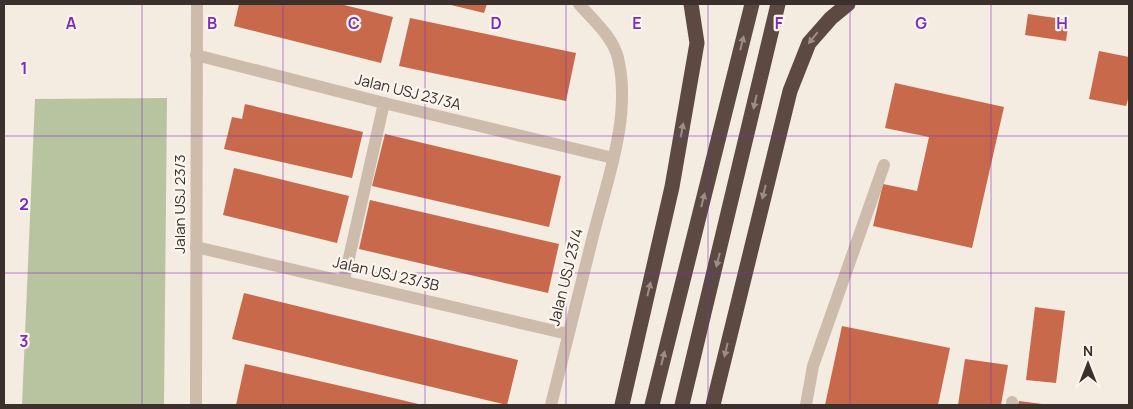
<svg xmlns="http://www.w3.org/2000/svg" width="1133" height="409" font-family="Manrope,sans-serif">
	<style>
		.green { fill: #b8c4a0 }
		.building { fill: #c8694b }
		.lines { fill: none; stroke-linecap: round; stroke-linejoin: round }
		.minor { stroke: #cdbbac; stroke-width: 12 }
		.highway { stroke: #5c4a42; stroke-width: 15 }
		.oneway { fill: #9c8e87 }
		.grid { fill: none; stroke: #7b2cbf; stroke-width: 1; stroke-opacity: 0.55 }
		.labels { text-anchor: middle; stroke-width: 4.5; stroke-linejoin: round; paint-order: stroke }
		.street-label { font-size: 15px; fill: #3b302b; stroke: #fbf5ee }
		.grid-label { font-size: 16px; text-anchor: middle; font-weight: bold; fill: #7b2cbf; stroke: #fbf5ee; stroke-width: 4.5; stroke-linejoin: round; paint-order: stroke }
	</style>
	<rect width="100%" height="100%" fill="#f4ebe1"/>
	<polygon class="green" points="167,98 164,405 22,405 35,99"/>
	<g class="building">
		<polygon points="239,4 340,4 393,17 381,63 234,26"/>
		<polygon points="447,4 487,4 484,13"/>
		<polygon points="1028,14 1069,20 1066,41 1025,35"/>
		<polygon points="410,18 576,53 566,101 399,66"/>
		<polygon points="1099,51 1129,57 1129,96 1126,106 1089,99"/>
		<polygon points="895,83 1004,107 972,248 873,226 883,184 917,191 929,137 885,128"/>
		<polygon points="245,104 363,132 352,178 224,149 232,117 242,119"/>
		<polygon points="385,134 561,176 549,227 372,186"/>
		<polygon points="234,168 349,196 337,243 223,215"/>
		<polygon points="370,200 559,244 548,293 359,249"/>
		<polygon points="244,293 518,360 507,405 232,339"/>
		<polygon points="1035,307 1065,311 1056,383 1026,380"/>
		<polygon points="842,326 950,348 938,405 825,405"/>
		<polygon points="965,359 1008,365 1001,405 958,405"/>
		<polygon points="245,364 406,401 422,405 236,405"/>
		<polygon points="1019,401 1042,404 1041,405 1018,405"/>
	</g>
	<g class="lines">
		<g class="minor">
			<polyline points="196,55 384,103 613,158"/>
			<polyline points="196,247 568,334"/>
			<polyline points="344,280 384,103"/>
			<polyline points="196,405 197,4"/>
			<path d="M551,405c14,-56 28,-112 42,-169 14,-56 39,-120 25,-178 -5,-21 -25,-38 -39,-54"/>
			<polyline points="806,405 813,366 884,165"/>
			<polyline points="1012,405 1012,402"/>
		</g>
		<g class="highway">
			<polyline points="622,405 672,187 697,43 691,4"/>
			<polyline points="652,405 752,4"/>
			<polyline points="682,405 778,4"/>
			<polyline points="713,405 790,91 809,43 831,18 848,4"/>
		</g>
	</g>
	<defs><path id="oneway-solid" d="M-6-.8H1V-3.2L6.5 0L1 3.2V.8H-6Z" transform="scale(1.25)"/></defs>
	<g class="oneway">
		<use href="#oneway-solid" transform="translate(813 38) rotate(129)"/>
		<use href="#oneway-solid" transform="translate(742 43) rotate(-76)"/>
		<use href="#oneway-solid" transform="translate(755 102) rotate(103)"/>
		<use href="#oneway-solid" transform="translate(682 130) rotate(-80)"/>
		<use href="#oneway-solid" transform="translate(764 192) rotate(104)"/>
		<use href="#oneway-solid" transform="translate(703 200) rotate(-76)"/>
		<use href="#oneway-solid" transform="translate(718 260) rotate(104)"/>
		<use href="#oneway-solid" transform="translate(649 289) rotate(-77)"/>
		<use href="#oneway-solid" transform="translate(726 350) rotate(103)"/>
		<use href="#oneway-solid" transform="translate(663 358) rotate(-76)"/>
	</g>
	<path class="grid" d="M142,4v401M283,4v401M425,4v401M566,4v401M708,4v401M850,4v401M991,4v401M4,136h1125M4,273h1125"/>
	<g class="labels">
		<g class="street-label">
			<text transform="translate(408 92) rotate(14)" y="5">Jalan USJ 23/3A</text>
			<text transform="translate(180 204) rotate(-90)" y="5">Jalan USJ 23/3</text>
			<text transform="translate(386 274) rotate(13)" y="5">Jalan USJ 23/3B</text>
			<text transform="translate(566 277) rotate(-76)" y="5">Jalan USJ 23/4</text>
		</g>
	</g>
	<g class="grid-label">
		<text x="71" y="29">A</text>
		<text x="212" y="29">B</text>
		<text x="354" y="29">C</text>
		<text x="496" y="29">D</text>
		<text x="637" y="29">E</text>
		<text x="779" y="29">F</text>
		<text x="921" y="29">G</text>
		<text x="1062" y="29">H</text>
		<text x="24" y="74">1</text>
		<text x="24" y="210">2</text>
		<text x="24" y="347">3</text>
	</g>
	<rect width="1133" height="409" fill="none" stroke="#3b302b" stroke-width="10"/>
	<g transform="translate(1088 364)" stroke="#fbf5ee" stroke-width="4" paint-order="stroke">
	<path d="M0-4L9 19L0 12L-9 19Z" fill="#3b302b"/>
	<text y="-8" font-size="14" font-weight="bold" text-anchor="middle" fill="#3b302b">N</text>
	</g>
</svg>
